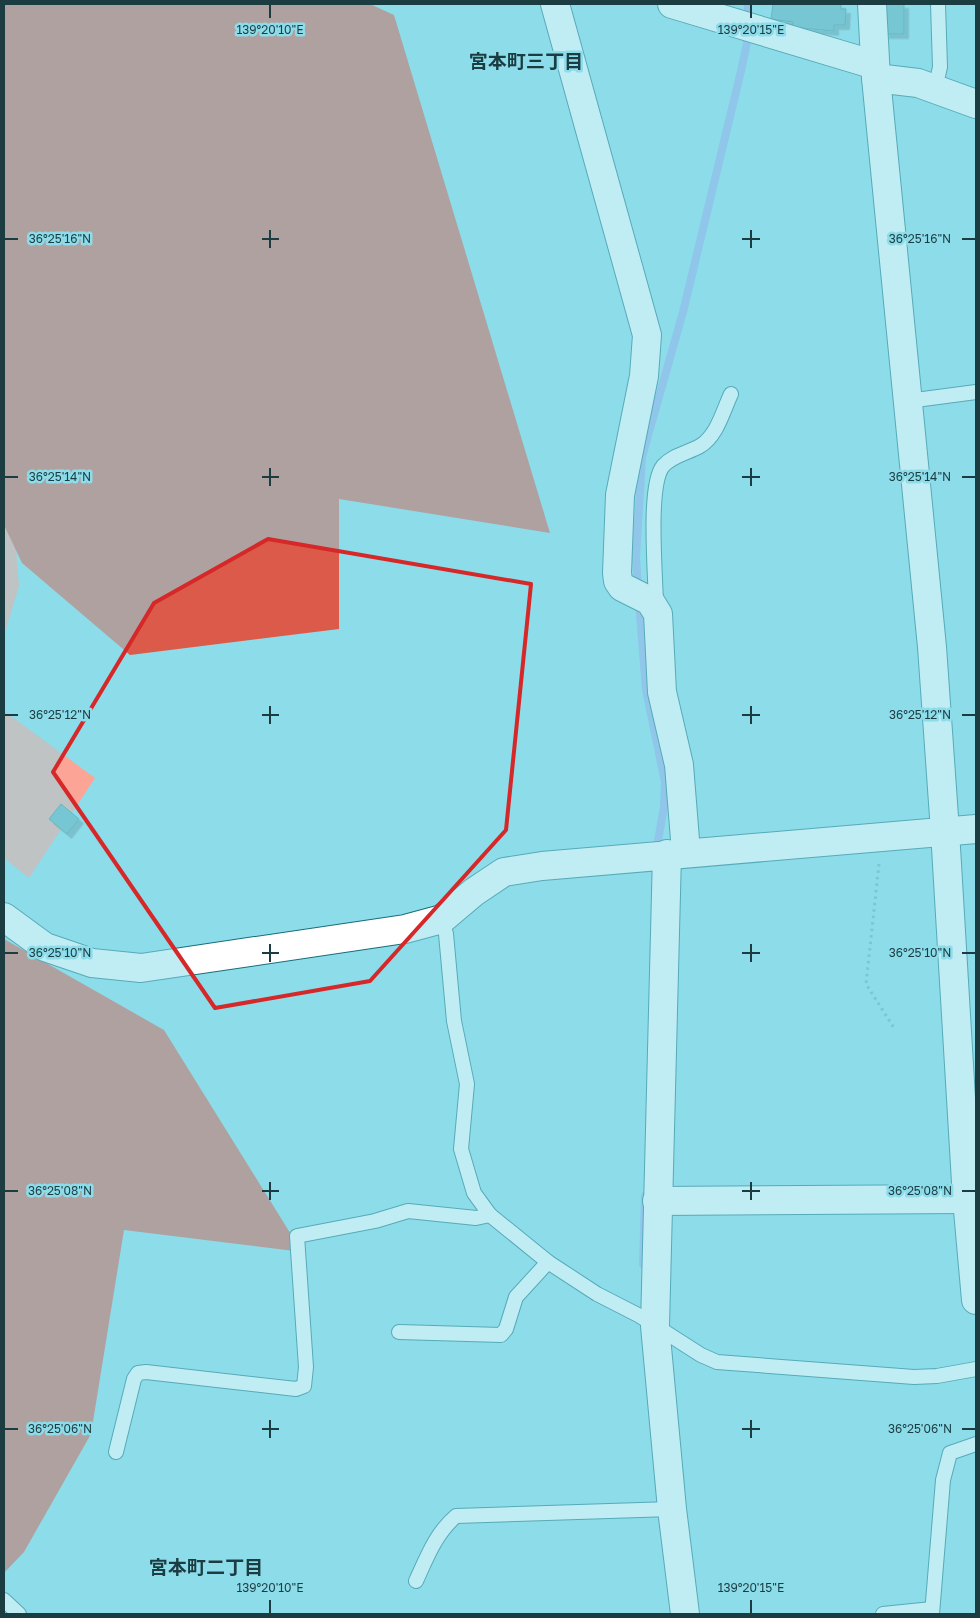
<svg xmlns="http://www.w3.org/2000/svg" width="980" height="1618" font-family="'Golos Text','Noto Sans JP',sans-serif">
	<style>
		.green { fill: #fca597 }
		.forest { fill: #db5a49 }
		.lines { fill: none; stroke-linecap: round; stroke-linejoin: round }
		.stream { stroke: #94aaec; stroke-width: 8 }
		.building { fill: #5dacb9; stroke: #3a8a97; filter: url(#shadow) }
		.lane-casing { stroke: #166e7b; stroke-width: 16 }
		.street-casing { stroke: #166e7b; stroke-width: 30 }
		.secondary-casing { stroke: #166e7b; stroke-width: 30 }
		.path { stroke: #69aab5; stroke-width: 3; stroke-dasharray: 2.5 4; stroke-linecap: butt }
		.lane { stroke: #fff; stroke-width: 14 }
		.street { stroke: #fff; stroke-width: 28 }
		.secondary { stroke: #fff; stroke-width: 28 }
		.marked { fill: none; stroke: #d62828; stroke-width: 4; stroke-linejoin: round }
		.ticks { fill: none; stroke: #1b3d42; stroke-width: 2 }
		.labels { text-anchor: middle; stroke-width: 5; stroke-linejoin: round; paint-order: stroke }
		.neighbourhood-label { font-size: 19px; font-weight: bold; fill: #1b3d42; stroke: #8ddcea }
		.ticks-label { font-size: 12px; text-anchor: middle; fill: #1b3d42; stroke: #8ddcea; stroke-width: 5; stroke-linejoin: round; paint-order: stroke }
	</style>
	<defs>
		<filter id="shadow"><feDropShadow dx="4.5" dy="4.5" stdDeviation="0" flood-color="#0004"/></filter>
	</defs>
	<rect width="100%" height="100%" fill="#8ddcea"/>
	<g class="green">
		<polygon points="4,395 19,586 4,636"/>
		<polygon points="4,711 95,778 29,878 4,858"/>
	</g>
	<g class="forest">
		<polygon points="4,4 370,4 394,15 550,533 339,499 339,629 130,655 22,563 4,525"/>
		<polygon points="4,939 164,1030 302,1252 124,1230 91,1434 24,1552 4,1573"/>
	</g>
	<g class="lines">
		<g class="stream">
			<polyline points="638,588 636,557 642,457 683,312 741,71 747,43 748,4"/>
			<polyline points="639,602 646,690 665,782 664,807 658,841"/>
			<polyline points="643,1264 645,1196"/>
		</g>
	</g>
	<g class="building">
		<polygon points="773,4 841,4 841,9 846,9 845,25 834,25 834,31 792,27 793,22 771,19"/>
		<rect x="885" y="4" width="19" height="30"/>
		<polygon points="61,804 79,819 67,834 49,819"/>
	</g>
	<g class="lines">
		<g class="lane-casing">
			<g id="lane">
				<polyline points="935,89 940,67 938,4"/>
				<polyline points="908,401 976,392"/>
				<path d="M656,607c0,-28 -9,-121 7,-141 10,-11 25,-13 37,-20 17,-10 23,-35 31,-52"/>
				<polyline points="442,919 446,934 454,1021 467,1084 461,1149 474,1193 490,1215 548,1262 597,1294 640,1316 701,1355 717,1362 914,1377 937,1376 976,1369"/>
				<polyline points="399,1332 501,1335 506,1329 516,1297 548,1262"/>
				<polyline points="116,1452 134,1379 138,1373 146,1372 296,1389 304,1386 306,1367 297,1236 375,1221 408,1211 476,1218 490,1215"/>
				<path d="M416,1581c11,-24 20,-48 40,-65l216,-7"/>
				<polyline points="4,1600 19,1614"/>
				<polyline points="883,1614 932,1609"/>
				<polyline points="932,1614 943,1480 950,1453 976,1444"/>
			</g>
		</g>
		<g class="street-casing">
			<g id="street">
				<polyline points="555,4 647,335 644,376 620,495 617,573 618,581 622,587 650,601 658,614 662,692 679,765 686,852"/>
				<polyline points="672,4 875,65"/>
				<polyline points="872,4 876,78 918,83 976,104"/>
				<polyline points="667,854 655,1326 672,1509 685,1614"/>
				<polyline points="4,917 45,947 92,963 141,968 405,929 442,919 474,892 504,872 542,866 976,829"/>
				<polyline points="657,1201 967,1199"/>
			</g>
		</g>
		<g class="secondary-casing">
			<polyline id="secondary" points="876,78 932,647 945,831 967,1199 976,1300"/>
		</g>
		<polyline class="path" points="879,864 866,984 894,1028"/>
		<use href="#lane" class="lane"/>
		<use href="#street" class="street"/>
		<use href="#secondary" class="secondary"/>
	</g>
	<path d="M0 0H980V1618H0ZM268,539l263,45 -25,246 -136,151 -155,27 -162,-236 101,-169z" fill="#8ddcea" fill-opacity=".55" fill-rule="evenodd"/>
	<path class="marked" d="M268,539l263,45 -25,246 -136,151 -155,27 -162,-236 101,-169z"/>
	<path class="ticks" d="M270,5v13M751,5v13M270,230v18M751,230v18M5,239h13M262,239h17M742,239h18M962,239h13M270,468v18M751,468v18M5,477h13M262,477h17M742,477h18M962,477h13M270,706v18M751,706v18M5,715h13M262,715h17M742,715h18M962,715h13M270,944v18M751,944v18M5,953h13M262,953h17M742,953h18M962,953h13M270,1182v18M751,1182v18M5,1191h13M262,1191h17M742,1191h18M962,1191h13M270,1420v18M751,1420v18M5,1429h13M262,1429h17M742,1429h18M962,1429h13M270,1600v13M751,1600v13"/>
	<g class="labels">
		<g class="neighbourhood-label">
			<text x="526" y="68">宮本町三丁目</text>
			<text x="206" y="1574">宮本町二丁目</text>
		</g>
	</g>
	<g class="ticks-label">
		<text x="270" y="34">139°20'10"E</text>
		<text x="751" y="34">139°20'15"E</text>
		<text x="60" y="243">36°25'16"N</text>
		<text x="920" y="243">36°25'16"N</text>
		<text x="60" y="481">36°25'14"N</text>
		<text x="920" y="481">36°25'14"N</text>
		<text x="60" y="719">36°25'12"N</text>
		<text x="920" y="719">36°25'12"N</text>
		<text x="60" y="957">36°25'10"N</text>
		<text x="920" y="957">36°25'10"N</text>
		<text x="60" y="1195">36°25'08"N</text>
		<text x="920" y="1195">36°25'08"N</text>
		<text x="60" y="1433">36°25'06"N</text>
		<text x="920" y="1433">36°25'06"N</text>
		<text x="270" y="1592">139°20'10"E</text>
		<text x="751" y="1592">139°20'15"E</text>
	</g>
	<rect width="980" height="1618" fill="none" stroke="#1b3d42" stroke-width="10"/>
</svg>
